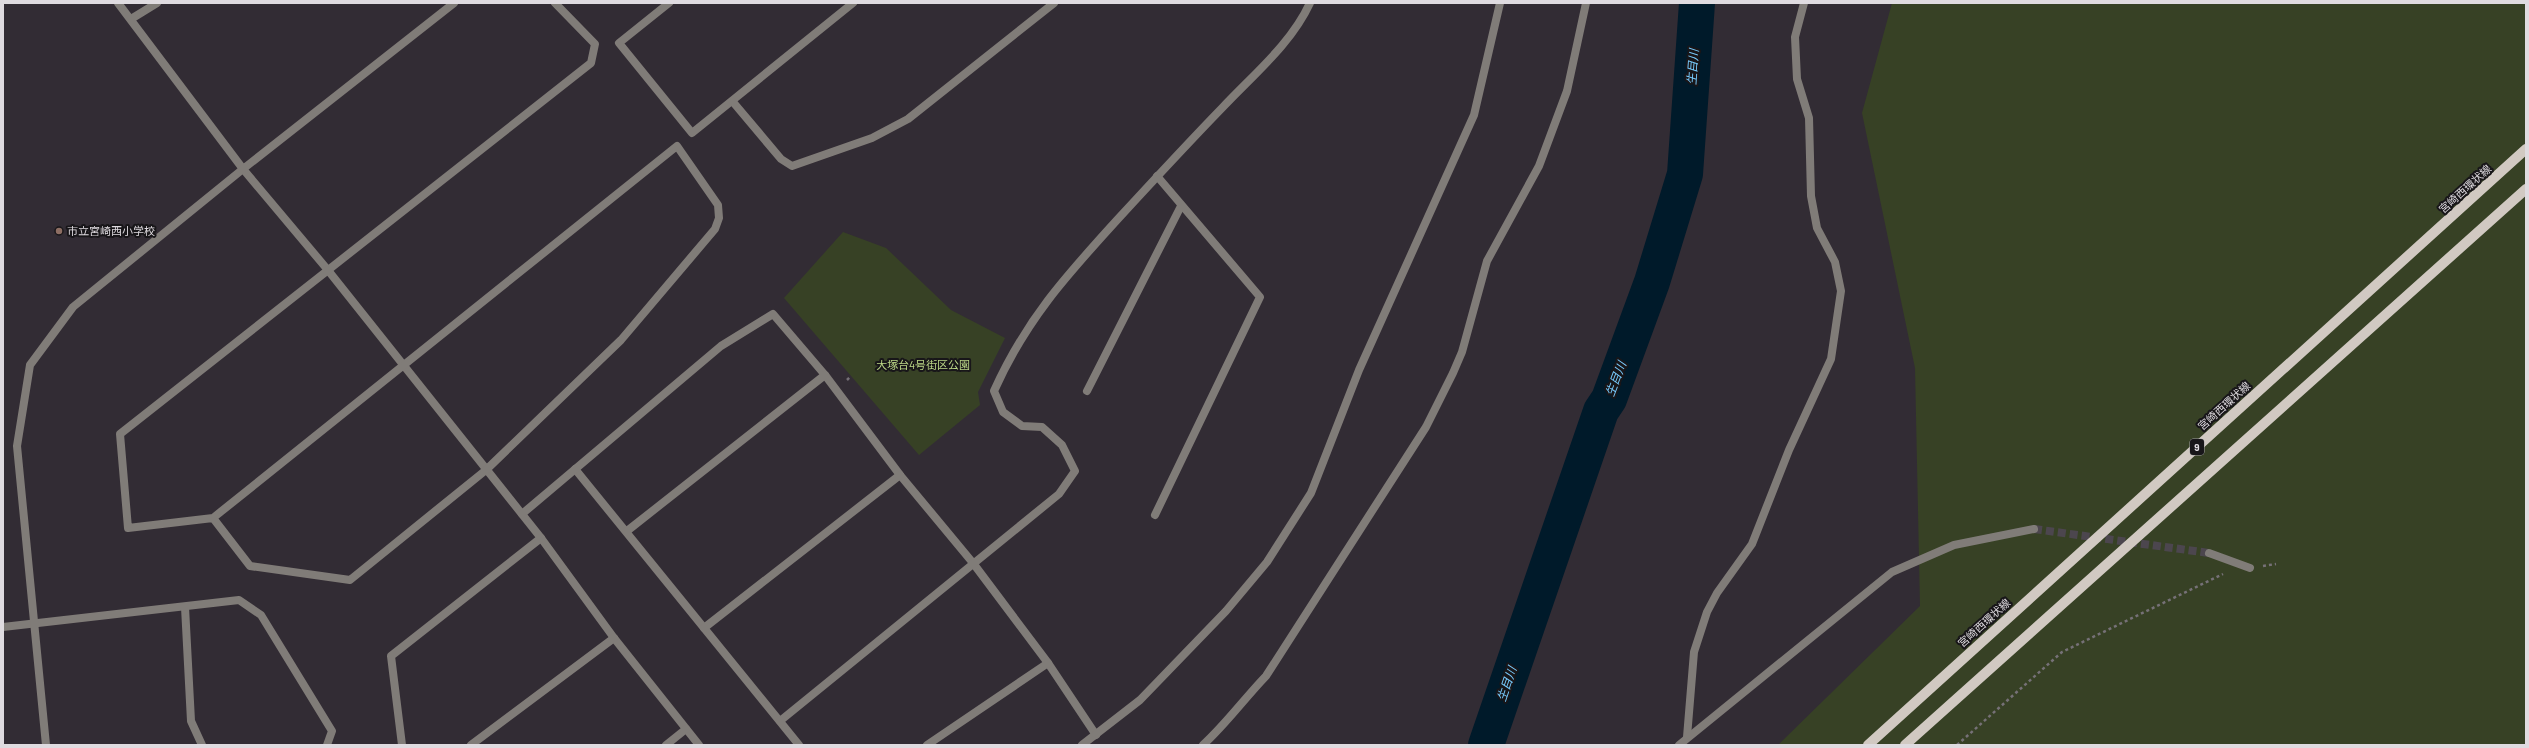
<svg xmlns="http://www.w3.org/2000/svg" width="2529" height="748" font-family="Barlow,'Noto Sans JP',sans-serif">
	<style>
		.green { fill: #374125 }
		.lines { fill: none; stroke-linecap: round; stroke-linejoin: round }
		.river { stroke: #001a2a; stroke-width: 36 }
		.minor-tunnel { stroke: #4c464e; stroke-width: 8; stroke-dasharray: 8 4; stroke-linecap: butt }
		.path { stroke: #767177; stroke-width: 2.5; stroke-dasharray: 3 3; stroke-linecap: butt }
		.minor { stroke: #807c78; stroke-width: 8 }
		.tertiary { stroke: #807c78; stroke-width: 8 }
		.primary { stroke: #d1c9c2; stroke-width: 10 }
		.education-dot { fill: #8d6e63; stroke: #181619; stroke-width: 1.5 }
		.labels { text-anchor: middle; stroke-width: 4; stroke-linejoin: round; paint-order: stroke }
		.shield { fill: #181619; stroke: #a3a0a4; stroke-width: 1 }
		.shield-label { font-size: 10px; font-weight: bold; fill: #dfdbe0 }
		.street-label { font-size: 11px; fill: #dfdbe0; stroke: #181619 }
		.poi-label { font-size: 11px; fill: #dfdbe0; stroke: #181619; text-anchor: start }
		.park-label { font-size: 11px; fill: #bbd787; stroke: #181619 }
		.water-label { font-size: 12px; font-style: italic; fill: #78ccff; stroke: #181619 }
	</style>
	<rect width="100%" height="100%" fill="#322c34"/>
	<g class="green">
		<polygon points="1892,3 2526,3 2526,745 1778,745 1920,606 1915,368 1862,113"/>
		<polygon points="843,232 886,248 951,310 1005,338 978,392 980,405 919,455 784,298"/>
	</g>
	<g class="lines">
		<polyline class="river" points="1486,745 1601,411 1609,399 1652,282 1685,174 1697,3"/>
		<polyline class="minor-tunnel" points="2034,529 2209,553"/>
		<g class="path">
			<polyline points="847,380 851,376"/>
			<polyline points="2263,566 2276,564"/>
			<polyline points="1957,745 2062,652 2223,574"/>
		</g>
		<g class="minor">
			<polyline points="118,3 243,169 327,269 541,538 614,638 699,745"/>
			<polyline points="669,3 619,43 692,133 853,3"/>
			<polyline points="131,19 157,3"/>
			<polyline points="733,102 781,159 792,166 872,138 908,119 1054,3"/>
			<polyline points="1087,391 1181,206"/>
			<polyline points="575,469 799,745"/>
			<polyline points="522,514 721,346 773,314 825,375 900,475 973,563 1048,663 1096,735"/>
			<polyline points="1155,515 1260,297 1157,176"/>
			<polyline points="213,518 250,566 350,580 486,470 621,340 715,229 719,218 718,205 677,146 213,518 128,528 120,434 591,63 595,44 555,3"/>
			<polyline points="627,531 825,375"/>
			<polyline points="2209,553 2250,568"/>
			<polyline points="185,607 191,721 202,745"/>
			<polyline points="3,627 239,600 261,615 332,731 327,745"/>
			<polyline points="704,628 900,475"/>
			<path d="M780,721l279,-227 16,-23 -13,-26 -20,-18 -20,-1 -19,-14 -9,-21c32,-71 71,-114 123,-171 35,-38 70,-76 106,-113 31,-33 68,-63 87,-104"/>
			<polyline points="1687,737 1694,652 1707,612 1717,593 1752,544 1789,450 1831,359 1841,291 1835,262 1817,228 1811,196 1809,118 1797,79 1795,37 1804,3"/>
			<polyline points="402,745 391,656 541,538"/>
			<polyline points="471,745 614,638"/>
			<polyline points="666,745 686,729"/>
			<polyline points="927,745 1048,663"/>
			<path d="M1203,745c23,-21 41,-46 63,-69l160,-249 27,-54 9,-21 25,-91 52,-95 28,-75 19,-88"/>
			<polyline points="1679,745 1892,572 1954,545 2034,529"/>
		</g>
		<g class="tertiary">
			<polyline points="46,745 17,446 30,365 73,307 243,169 454,3"/>
			<polyline points="1082,745 1140,700 1226,611 1267,562 1311,493 1359,370 1474,115 1500,3"/>
		</g>
		<g class="primary">
			<polyline points="1868,745 2526,149"/>
			<polyline points="1905,745 2526,189"/>
		</g>
	</g>
	<circle class="education-dot" cx="59" cy="231" r="4"/>
	<g class="labels">
		<rect class="shield" x="2190" y="439" width="14" height="16" rx="3"/>
		<g class="shield-label">
			<text x="2197" y="451">9</text>
		</g>
		<g class="street-label">
			<text transform="translate(2465 189) rotate(-42)" y="4">宮崎西環状線</text>
			<text transform="translate(2224 406) rotate(-42)" y="4">宮崎西環状線</text>
			<text transform="translate(1984 623) rotate(-42)" y="4">宮崎西環状線</text>
		</g>
		<g class="poi-label">
			<text x="67" y="235">市立宮崎西小学校</text>
		</g>
		<g class="park-label">
			<text x="923" y="369">大塚台4号街区公園</text>
		</g>
		<g class="water-label">
			<text transform="translate(1693 67) rotate(-86)" y="4">生目川</text>
			<text transform="translate(1616 379) rotate(-69)" y="4">生目川</text>
			<text transform="translate(1507 684) rotate(-71)" y="4">生目川</text>
		</g>
	</g>
	<rect width="2529" height="748" fill="none" stroke="#dfdbe0" stroke-width="8"/>
</svg>
